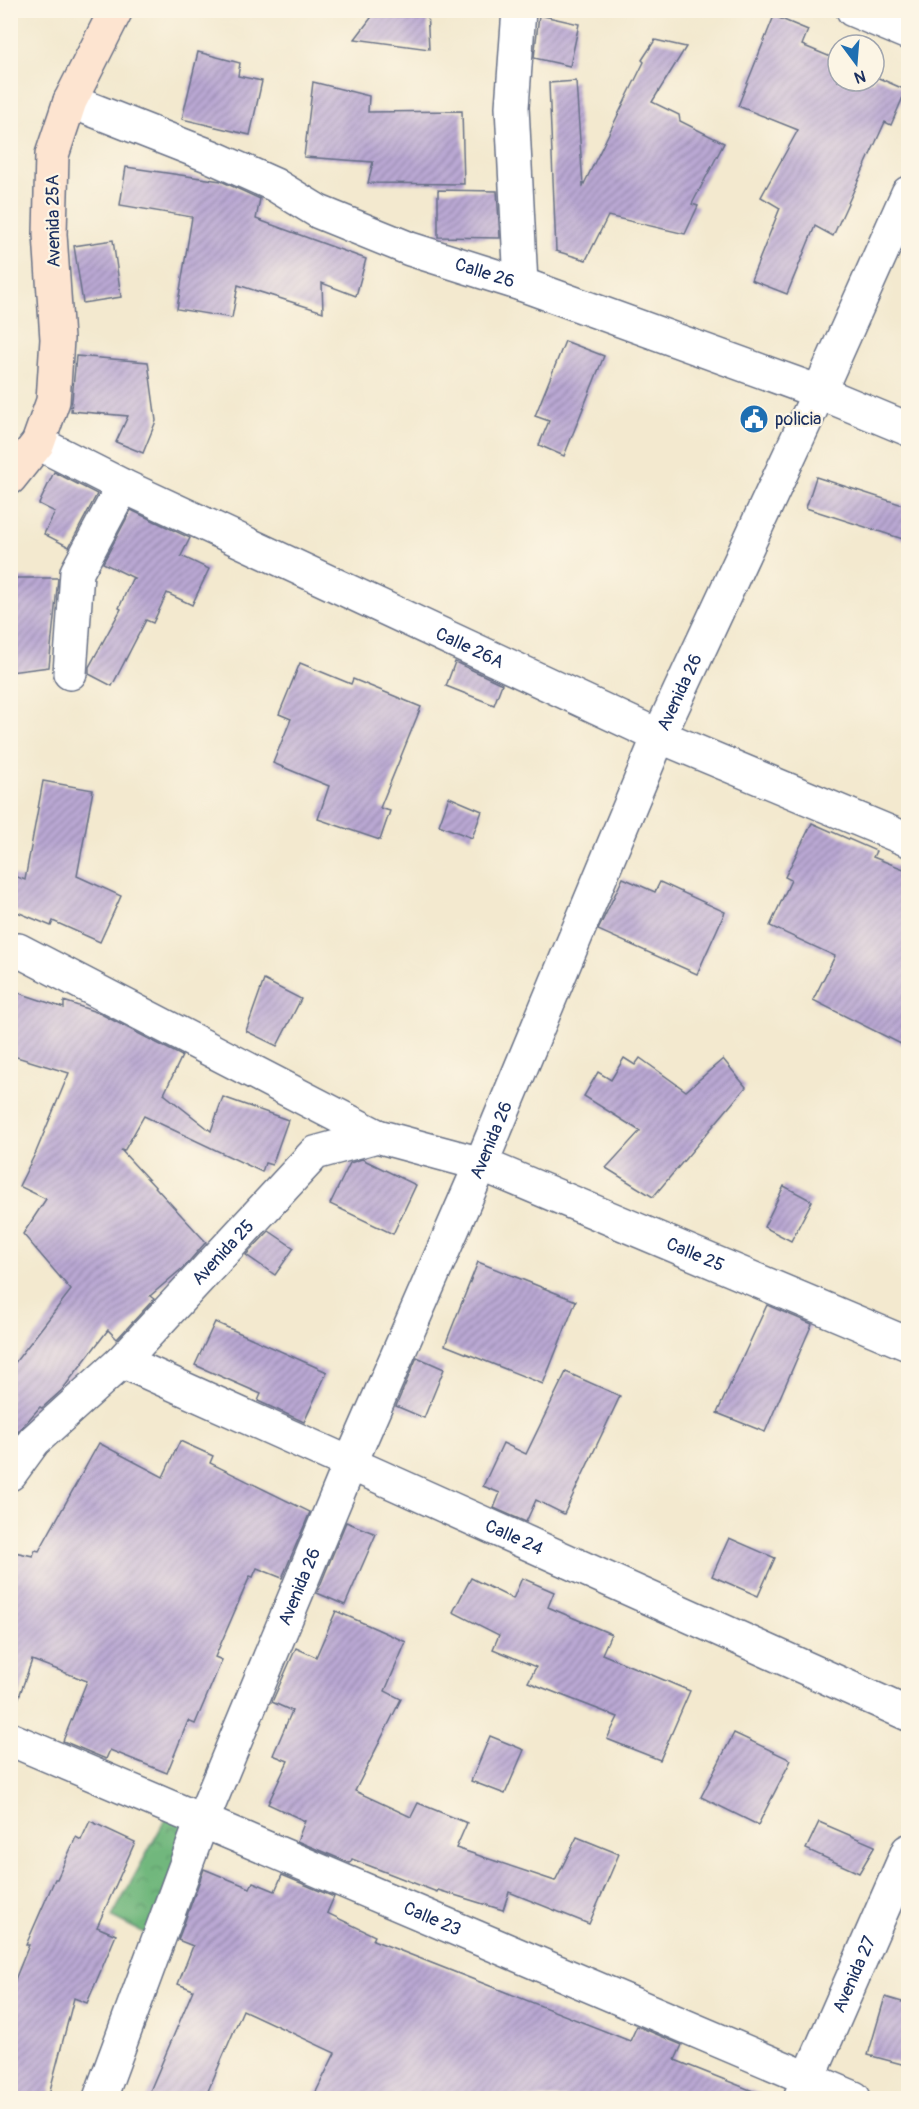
<svg xmlns="http://www.w3.org/2000/svg" width="919" height="2109" font-family="Pangolin,sans-serif">
	<style>
		.forest { fill: url(#forest-crowns); stroke: #46736e; stroke-width: 1.5 }
		.building { fill: url(#building-hatch) }
		.lines { fill: none; stroke-linecap: round; stroke-linejoin: round }
		.street-casing { stroke: #677086; stroke-width: 36 }
		.secondary-casing { stroke: #677086; stroke-width: 36 }
		.street { stroke: #fff; stroke-width: 33 }
		.secondary { stroke: #fde4d0; stroke-width: 33 }
		.labels { text-anchor: middle; stroke-width: 4.5; stroke-linejoin: round; paint-order: stroke }
		.street-label { font-size: 18px; fill: #1b2f5e; stroke: #fcf5e5 }
		.poi-label { font-size: 18px; fill: #1b2f5e; stroke: #fcf5e5; text-anchor: start }
	</style>
	<defs>
		<pattern id="forest-crowns" width="20" height="18" patternUnits="userSpaceOnUse" patternTransform="scale(1.5)"><rect width="20" height="18" fill="#71b77d"/><path d="M2 6a3 3 0 1 1 6 0M12 15a3 3 0 1 1 6 0" fill="none" stroke="#5c956a"/></pattern>
		<pattern id="building-hatch" width="6" height="6" patternUnits="userSpaceOnUse" patternTransform="scale(1.5)"><rect width="6" height="6" fill="#baa8d3"/><path d="M-1 1l2-2M0 6l6-6M5 7l2-2" fill="none" stroke="#9689ae"/></pattern>
	</defs>
	<rect width="100%" height="100%" fill="#fcf5e5"/>
	<filter id="ink" filterUnits="userSpaceOnUse"><feTurbulence type="fractalNoise" baseFrequency=".0167" numOctaves="2"/><feDisplacementMap in="SourceGraphic" scale="12" xChannelSelector="R" yChannelSelector="G"/><feConvolveMatrix kernelMatrix="1 2 1 2 8 2 1 2 1" color-interpolation-filters="sRGB"/></filter>
	<filter id="wash" filterUnits="userSpaceOnUse"><feTurbulence type="fractalNoise" baseFrequency=".008" numOctaves="4" result="noise"/><feDisplacementMap in="SourceGraphic" scale="24" xChannelSelector="R" yChannelSelector="G"/><feGaussianBlur stdDeviation="1.35" result="paint"/><feColorMatrix in="noise" values="0 0 0 0 0 0 0 0 0 0 0 0 0 0 0 0 0 1.4 0 .05"/><feComposite in="paint" operator="in"/></filter>
	<g filter="url(#wash)">
		<rect width="100%" height="100%" fill="#f3e9cf"/>
		<polygon class="forest" points="170,1811 202,1821 148,1935 112,1917"/>
		<g id="blocks">
			<g class="building">
				<polygon points="377,10 427,10 429,49 355,39"/>
				<polygon points="539,15 579,24 570,66 534,58"/>
				<polygon points="774,16 808,30 802,45 838,60 838,81 874,81 874,76 906,90 891,125 885,122 833,236 815,226 787,294 751,280 780,208 761,197 798,130 738,106"/>
				<polygon points="655,40 686,47 652,102 679,115 680,121 724,143 692,204 698,206 685,234 608,216 586,260 556,251 549,83 576,81 583,186 644,62 642,60"/>
				<polygon points="198,52 240,63 238,76 262,81 250,135 182,119"/>
				<polygon points="313,82 369,96 368,112 462,111 464,184 368,183 373,162 304,157"/>
				<polygon points="126,167 221,181 260,199 256,219 366,259 356,296 322,283 323,312 238,285 232,318 177,309 192,217 120,205"/>
				<polygon points="438,190 497,191 500,238 438,237"/>
				<polygon points="113,240 121,297 83,303 74,246"/>
				<polygon points="565,341 604,356 564,456 539,445 549,421 535,416"/>
				<polygon points="76,356 148,362 156,421 143,453 116,442 128,416 71,411"/>
				<polygon points="54,472 97,494 69,547 44,534 55,512 39,504"/>
				<polygon points="816,477 909,507 909,541 806,508"/>
				<polygon points="131,510 190,538 181,556 209,569 192,605 167,593 153,623 146,620 112,686 89,674 89,667 121,609 119,608 132,579 136,579 103,563"/>
				<polygon points="10,578 58,578 49,667 10,672"/>
				<polygon points="455,662 502,684 494,705 446,686"/>
				<polygon points="300,663 351,684 353,679 421,707 380,808 390,811 380,840 318,819 329,786 273,763 291,719 279,714"/>
				<polygon points="43,781 93,790 77,876 121,896 100,942 53,921 51,926 10,909 10,874 25,880"/>
				<polygon points="449,797 482,811 472,838 439,825"/>
				<polygon points="812,823 876,851 873,857 909,871 909,1048 813,1000 835,956 770,926 791,880 785,877"/>
				<polygon points="623,878 655,892 660,882 725,912 697,974 598,930"/>
				<polygon points="264,980 301,999 277,1046 246,1031"/>
				<polygon points="10,990 64,1008 64,1001 99,1013 182,1056 164,1094 211,1131 223,1097 288,1120 272,1165 265,1163 262,1172 144,1116 124,1151 121,1150 206,1242 185,1266 150,1296 154,1299 117,1339 108,1330 62,1390 42,1408 40,1407 10,1441 10,1369 71,1290 23,1234 46,1199 19,1186 36,1152 69,1073 10,1055"/>
				<polygon points="624,1058 635,1065 640,1058 686,1091 723,1059 746,1087 653,1197 606,1168 640,1131 584,1096 598,1072 611,1080"/>
				<polygon points="362,1159 416,1185 393,1234 330,1204 350,1163"/>
				<polygon points="784,1186 812,1201 791,1241 764,1227"/>
				<polygon points="269,1231 294,1248 275,1275 246,1255"/>
				<polygon points="478,1262 576,1301 543,1384 445,1345"/>
				<polygon points="767,1305 812,1324 765,1432 717,1413"/>
				<polygon points="215,1322 327,1372 304,1422 258,1401 261,1394 195,1365"/>
				<polygon points="417,1357 444,1369 424,1418 396,1406"/>
				<polygon points="566,1372 620,1396 564,1514 536,1500 526,1522 494,1508 500,1493 483,1486 503,1443 526,1454"/>
				<polygon points="180,1441 213,1456 210,1463 310,1512 282,1578 257,1568 253,1577 250,1576 215,1657 222,1660 195,1724 188,1721 167,1773 110,1750 106,1759 63,1741 87,1681 32,1660 14,1711 10,1710 10,1551 33,1556 35,1550 39,1551 99,1443 163,1477"/>
				<polygon points="346,1522 376,1534 345,1605 317,1593"/>
				<polygon points="729,1538 775,1558 758,1596 712,1576"/>
				<polygon points="471,1578 513,1599 522,1578 554,1592 548,1607 611,1634 602,1654 690,1691 660,1760 607,1739 618,1717 528,1682 536,1667 493,1649 499,1635 453,1612"/>
				<polygon points="336,1611 406,1642 385,1691 401,1699 355,1791 411,1817 418,1803 467,1823 456,1848 555,1881 577,1837 619,1854 589,1924 509,1892 503,1910 438,1890 437,1892 352,1859 350,1863 297,1841 305,1821 268,1804 288,1761 273,1755 292,1711 272,1702 296,1648 316,1657"/>
				<polygon points="734,1733 791,1760 758,1825 701,1797"/>
				<polygon points="490,1736 524,1750 505,1794 471,1781"/>
				<polygon points="90,1821 135,1842 97,1927 116,1935 87,2003 74,1998 48,2098 10,2098 10,1992 29,1945 26,1945 55,1879 57,1879 76,1837 81,1840"/>
				<polygon points="819,1822 875,1846 859,1873 806,1849"/>
				<polygon points="204,1869 250,1888 253,1882 275,1891 282,1875 334,1897 327,1913 375,1936 373,1940 630,2041 637,2026 682,2045 675,2060 768,2097 768,2098 313,2098 335,2053 243,2010 205,2098 147,2098 193,1990 178,1984 193,1946 178,1940"/>
				<polygon points="885,1997 909,2004 909,2066 868,2055"/>
			</g>
		</g>
	</g>
	<g filter="url(#ink)">
		<use href="#blocks" fill-opacity="0" stroke="#677086" stroke-width="1.5"/>
		<g class="lines">
			<g class="street-casing">
				<g id="street">
					<polyline points="519,10 512,107 521,284"/>
					<polyline points="853,10 908,33"/>
					<path id="s1" d="M70,101l140,55 65,29 44,27 91,37 111,35 298,108 89,37"/>
					<path id="s2" d="M38,443l85,43 536,250 249,104"/>
					<polyline points="70,673 77,572 123,486"/>
					<polyline points="18,950 377,1136"/>
					<path id="s3" d="M122,1361l786,353"/>
					<path id="s4" d="M10,1474l24,-33 88,-80 193,-208 62,-17 104,28 427,180"/>
					<path id="s5" d="M10,1739l844,359"/>
					<path id="s6" d="M100,2098l102,-277 148,-357 131,-300 178,-428 160,-344 89,-199"/>
					<path id="s7" d="M800,2098l108,-247"/>
				</g>
			</g>
			<g class="secondary-casing">
				<polyline id="secondary" points="10,478 38,443 53,401 57,339 50,234 52,155 70,101 116,10"/>
			</g>
			<use href="#street" class="street"/>
			<use href="#secondary" class="secondary"/>
		</g>
	</g>
	<defs>
		<g id="civic-disc" transform="scale(1.5)"><circle r="9.5" fill="#1f6fb2" stroke="#fcf5e5"/><path d="M-.6-6.5H3V-4.5H.6V-3L4-1V1h2V6H-6V1h2V-1L-.6-3ZM-1.2 2.5V6h2.4V2.5Z" fill="#fff"/></g>
	</defs>
	<g fill-rule="evenodd">
		<use href="#civic-disc" x="754" y="419"/>
	</g>
	<g class="labels">
		<g class="street-label">
			<text transform="translate(53 221) rotate(-91)" y="6">Avenida 25A</text>
			<text dy="6" stroke="none"><textPath href="#s1" startOffset="450">Calle 26</textPath></text>
			<text dy="6" stroke="none"><textPath href="#s2" startOffset="478">Calle 26A</textPath></text>
			<text dy="6" stroke="none"><textPath href="#s6" startOffset="1521">Avenida 26</textPath></text>
			<text dy="6" stroke="none"><textPath href="#s6" startOffset="1035">Avenida 26</textPath></text>
			<text dy="6" stroke="none"><textPath href="#s4" startOffset="308">Avenida 25</textPath></text>
			<text dy="6" stroke="none"><textPath href="#s4" startOffset="848">Calle 25</textPath></text>
			<text dy="6" stroke="none"><textPath href="#s3" startOffset="430">Calle 24</textPath></text>
			<text dy="6" stroke="none"><textPath href="#s6" startOffset="549">Avenida 26</textPath></text>
			<text dy="6" stroke="none"><textPath href="#s5" startOffset="459">Calle 23</textPath></text>
			<text dy="6" stroke="none"><textPath href="#s7" startOffset="135">Avenida 27</textPath></text>
		</g>
		<g class="poi-label">
			<text x="775" y="425">policia</text>
		</g>
	</g>
	<rect width="919" height="2109" fill="none" stroke="#fcf5e5" stroke-width="36"/>
	<g transform="translate(856 63) rotate(164)"><circle r="28" fill="#fcf5e5" stroke="#a2a6af" stroke-width="1.5"/>
	<path d="M0-4.5L10 22L0 15L-10 22Z" fill="#1f6fb2"/>
	<text y="-9" font-size="16" font-weight="bold" text-anchor="middle" fill="#1b2f5e">N</text>
	</g>
</svg>
